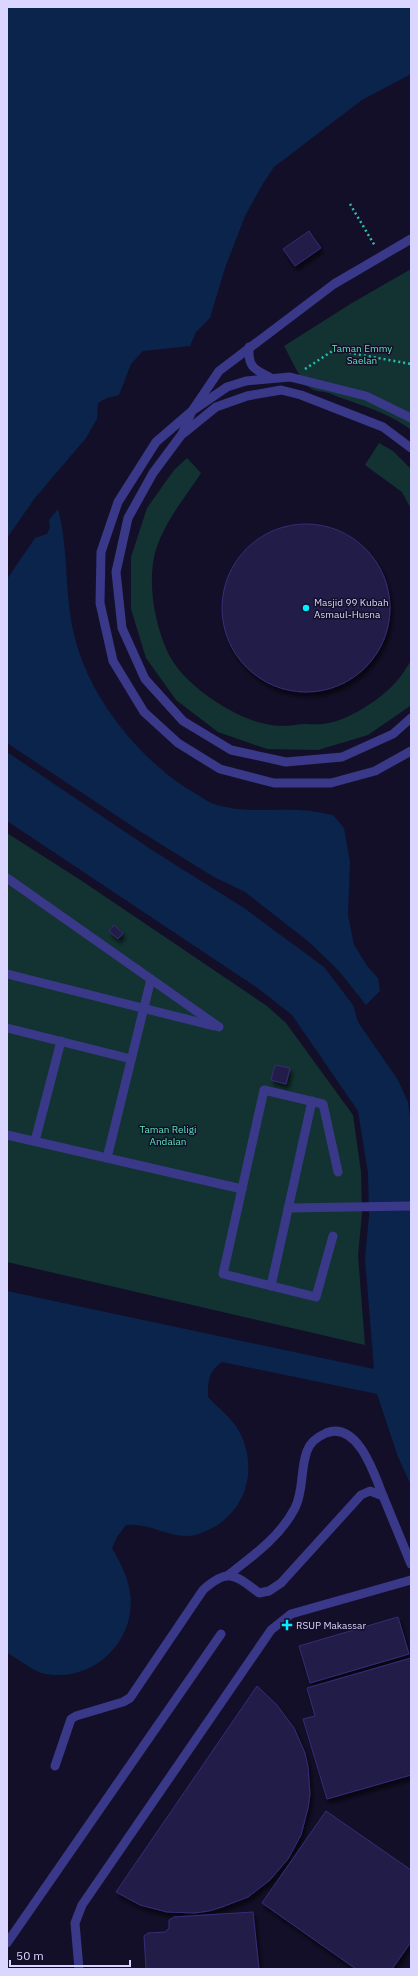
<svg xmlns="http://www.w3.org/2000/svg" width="418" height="1976" font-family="'IBM Plex Sans',sans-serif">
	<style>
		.green { fill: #123331 }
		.water { fill: #0a244c }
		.building { fill: #231a4a; stroke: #382c77; filter: url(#shadow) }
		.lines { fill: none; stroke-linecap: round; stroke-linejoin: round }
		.path { stroke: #2bbeb1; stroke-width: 2.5; stroke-dasharray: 2 3; stroke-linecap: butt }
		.service { stroke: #393889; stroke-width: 9 }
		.poi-dot { fill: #02edff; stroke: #130f28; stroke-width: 1.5 }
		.labels { text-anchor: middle; stroke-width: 3; stroke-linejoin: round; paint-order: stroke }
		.park-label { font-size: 10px; fill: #5de4bf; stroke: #130f28 }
		.poi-label { font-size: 10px; fill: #dad6ff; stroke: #130f28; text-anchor: start }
	</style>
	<defs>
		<filter id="shadow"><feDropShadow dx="2.5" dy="4.5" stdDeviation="2" flood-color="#0009"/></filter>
	</defs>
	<rect width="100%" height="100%" fill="#130f28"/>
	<g class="green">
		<path d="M411,269v161c-24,-19 -53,-25 -80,-36 -6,-3 -16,-2 -21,-6 -10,-8 -19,-30 -26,-42l68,-43z"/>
		<polygon points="379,443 393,451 411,469 411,509 402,492 365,465"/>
		<path d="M187,458l14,15c-18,28 -43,56 -48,90 -4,30 3,65 16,92 16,31 67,65 102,70 11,2 23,0 33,-1 8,0 17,1 25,-1 21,-4 52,-24 66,-40 6,-6 11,-15 16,-22l-1,45 -42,29 -50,15 -51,-1 -49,-17 -42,-32 -30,-42 -15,-49v-52l16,-49 27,-38z"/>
		<polygon points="7,833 82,881 267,1006 286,1023 353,1115 361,1172 362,1214 358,1255 365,1345 7,1262"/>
	</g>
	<g class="water">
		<polygon points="7,7 411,7 411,74 362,100 274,167 262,185 245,216 225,268 210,318 196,332 190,346 143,351 131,364 119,395 107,398 98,403 97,419 86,438 35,498 7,538"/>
		<path d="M58,509c11,41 6,83 16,125 14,63 68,130 124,161 5,3 10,7 16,9 26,9 56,5 84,6 11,0 24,3 35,5l11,13 6,34 -2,53 6,30 14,22 10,11 2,13 -14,14 -27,-34 -30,-29 -64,-50 -31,-15 -73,-45 -134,-89v-164l28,-41 12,-4 3,-7 -1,-7z"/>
		<path d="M7,752l145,98 92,58 80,59 29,38 5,17 40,58 10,22 3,22v361l-13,-28 -21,-63 -155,-32c-14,10 -14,19 -14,35 10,11 24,21 31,34 18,34 10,74 -23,95 -8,4 -19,10 -28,10 -20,1 -38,-13 -62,-11l-9,12 -5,11c8,14 16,29 18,45 7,50 -40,92 -89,80 -9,-3 -24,-15 -34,-20v-362l367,78 -9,-110 4,-43 -1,-43 -10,-62 -66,-96 -33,-26 -252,-168z"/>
	</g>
	<g class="building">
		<polygon points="309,231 321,248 295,266 283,249"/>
		<circle cx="306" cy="608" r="84"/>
		<polygon points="114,925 123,933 118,939 109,931"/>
		<polygon points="275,1065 290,1068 286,1084 271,1080"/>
		<polygon points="398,1617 409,1654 310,1683 299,1646"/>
		<polygon points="411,1658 411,1775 327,1799 303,1719 315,1716 307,1688"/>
		<polygon points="257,1686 277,1705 294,1728 305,1753 308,1767 310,1794 308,1808 301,1835 288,1859 270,1880 248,1897 222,1907 209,1911 195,1913 167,1912 140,1905 116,1892"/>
		<polygon points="326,1811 411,1870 411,1942 392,1969 356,1969 262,1903"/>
		<polygon points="253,1912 259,1969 146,1969 144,1936 148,1933 165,1932 169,1928 169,1920 174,1917"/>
	</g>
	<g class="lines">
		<g class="path">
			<polyline points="350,204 375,246"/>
			<polyline points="305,369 334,350 411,364"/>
		</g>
		<g class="service">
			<polyline points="411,239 334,284 219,371 192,411 182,434 153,473 128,518 116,572 122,628 145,679 183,721 231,750 286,762 342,757 393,734 411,718"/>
			<path d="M249,347c-1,21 5,22 22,31"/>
			<polyline points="411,418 366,396 290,377 246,381 227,387 192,411 156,442 118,502 101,552 100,603 113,661 144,712 178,743 220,769 274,783 331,783 375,771 411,751"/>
			<polyline points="184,433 216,407 247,396 281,390 301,395 383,427 411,448"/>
			<polyline points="7,878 219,1027"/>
			<polyline points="7,974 214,1026"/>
			<polyline points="7,1028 131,1059"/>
			<polyline points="7,1135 242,1189"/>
			<polyline points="35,1141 61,1041"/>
			<polyline points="107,1158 151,979"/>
			<polyline points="288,1208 411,1206"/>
			<polyline points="333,1236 316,1297 223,1274 264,1090 323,1104 338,1172"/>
			<polyline points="271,1286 312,1101"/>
			<path d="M227,1576c26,-20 53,-39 68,-68 9,-18 5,-38 12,-57 3,-9 10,-14 19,-18 32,-13 49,43 57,63"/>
			<path d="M55,1766l16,-47 5,-3 47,-14 7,-4 73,-108c26,-23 32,-15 56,3l10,-2 12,-8 80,-88 9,-4 13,5 28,68"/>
			<polyline points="7,1943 221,1634"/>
			<polyline points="79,1969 75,1923 82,1905 271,1630 291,1614 411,1580"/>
		</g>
	</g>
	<g class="poi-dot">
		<circle cx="306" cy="608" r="4"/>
		<path d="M285 1619h4v4h4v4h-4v4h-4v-4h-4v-4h4z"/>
	</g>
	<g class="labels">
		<g class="park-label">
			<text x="362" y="352">Taman Emmy<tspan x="362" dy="12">Saelan</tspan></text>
			<text x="168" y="1133">Taman Religi<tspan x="168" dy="12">Andalan</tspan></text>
		</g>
		<g class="poi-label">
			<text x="314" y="606">Masjid 99 Kubah<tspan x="314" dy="12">Asmaul-Husna</tspan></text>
			<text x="296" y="1629">RSUP Makassar</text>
		</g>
	</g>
	<rect width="418" height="1976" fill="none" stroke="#dad6ff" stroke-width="16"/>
	<path d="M10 1960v6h120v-6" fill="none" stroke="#dad6ff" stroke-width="2"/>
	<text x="16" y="1960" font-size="12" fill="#dad6ff" stroke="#130f28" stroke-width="3" paint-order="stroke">50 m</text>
</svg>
